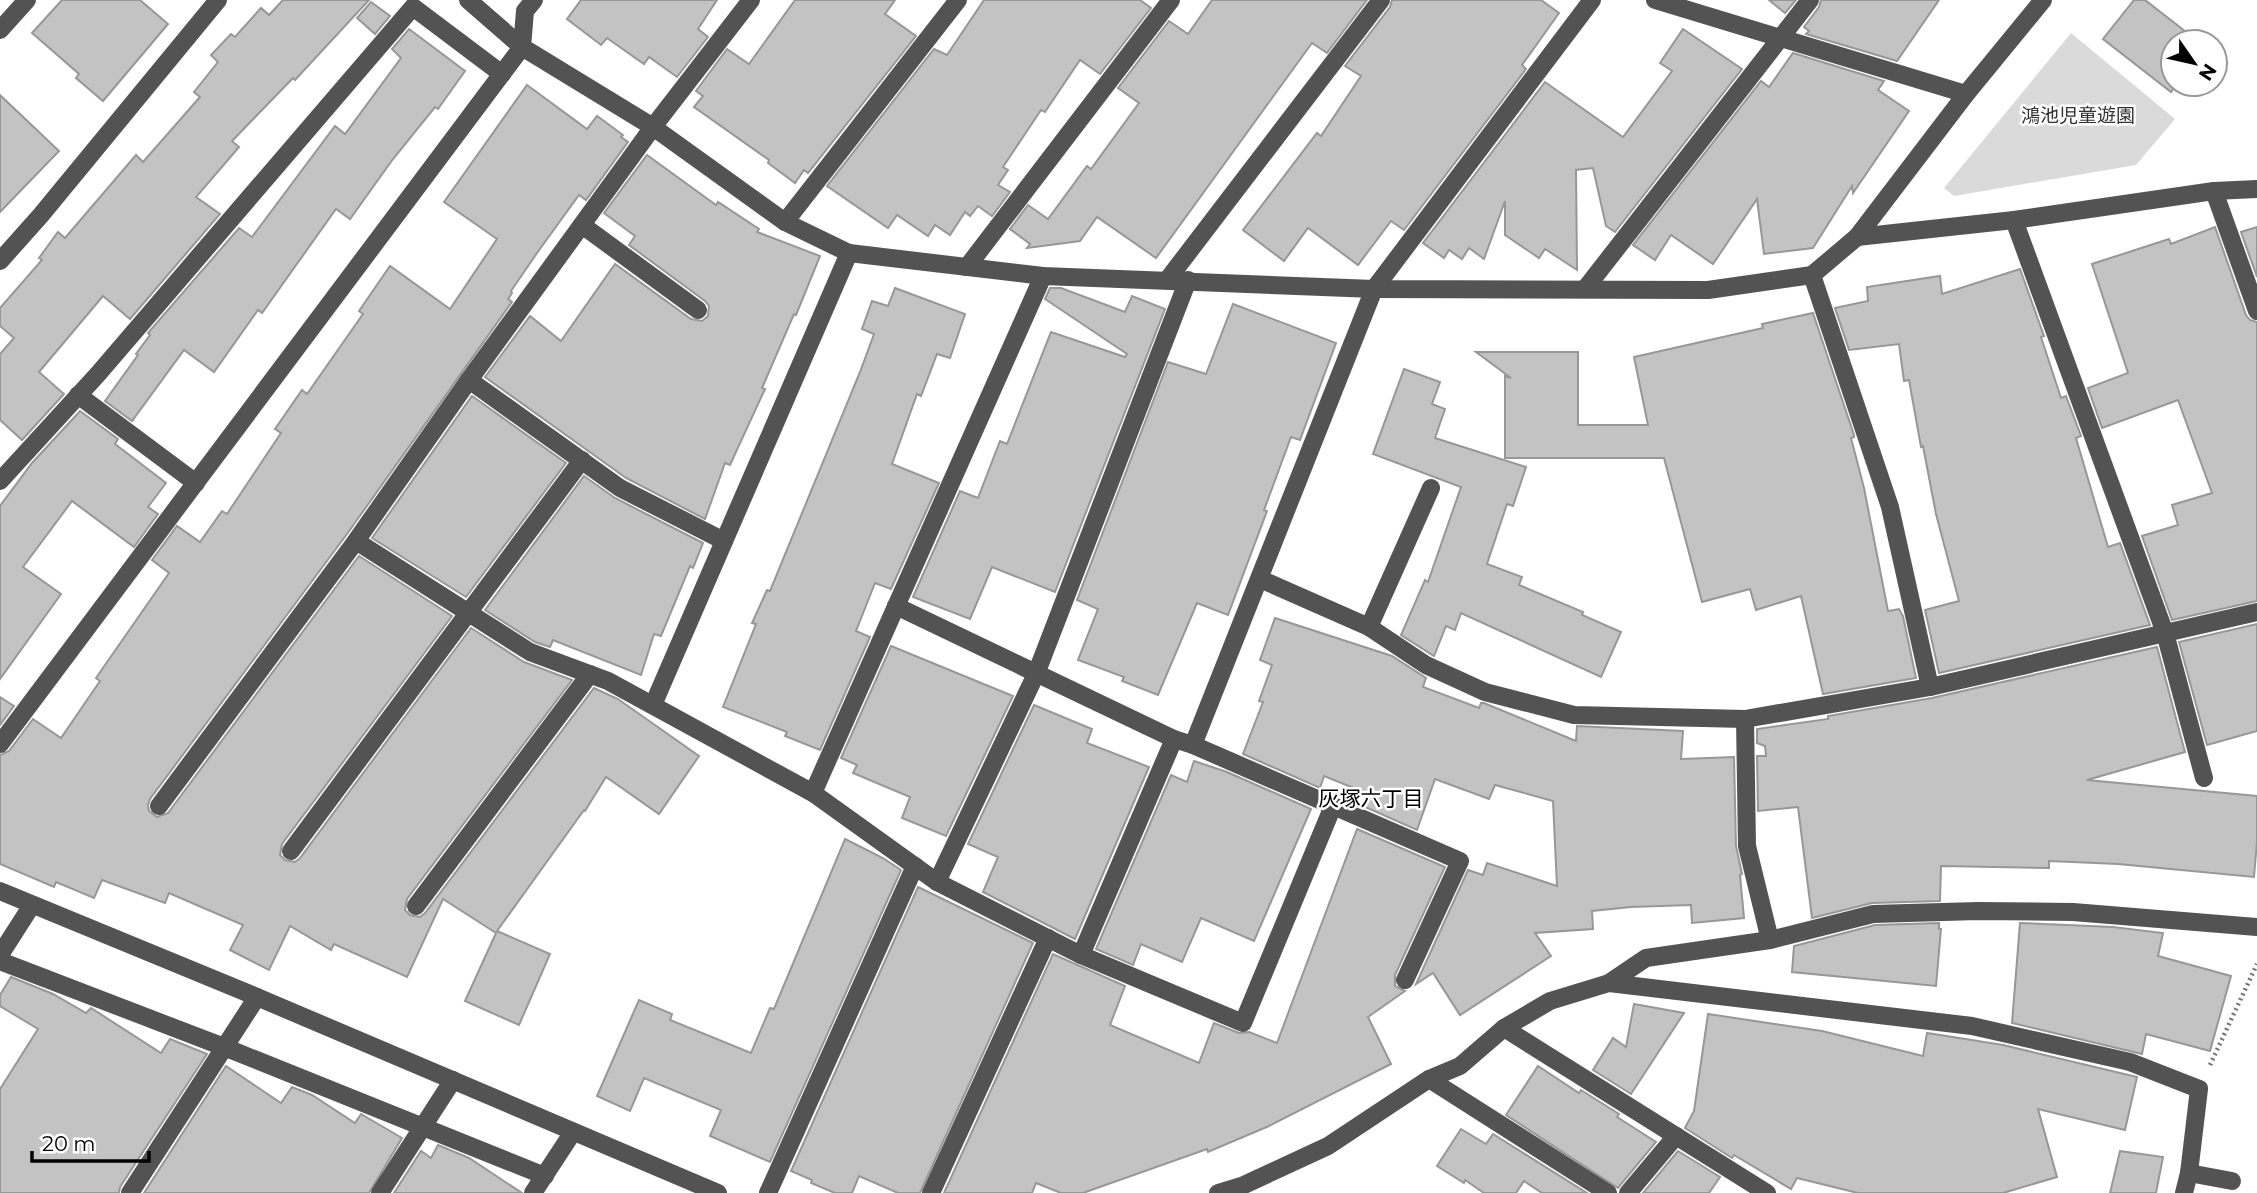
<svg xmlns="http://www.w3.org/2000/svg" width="2257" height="1193" font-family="Montserrat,'Noto Sans JP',sans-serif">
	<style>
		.green { fill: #dadada }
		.building { fill: #c3c3c3; stroke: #979797; stroke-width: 2 }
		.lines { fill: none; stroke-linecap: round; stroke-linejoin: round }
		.path { stroke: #757575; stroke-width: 4.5; stroke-dasharray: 2 3.5; stroke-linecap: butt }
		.minor { stroke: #535353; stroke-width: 18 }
		.labels { text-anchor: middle; stroke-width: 5; stroke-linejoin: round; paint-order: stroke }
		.park-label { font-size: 19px; fill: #313131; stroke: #fff }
		.neighbourhood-label { font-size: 21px; fill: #000; stroke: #fff }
	</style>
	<rect width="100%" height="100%" fill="#fff"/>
	<polygon class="green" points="2071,33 2175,119 2136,165 1954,196 1944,188"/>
	<g class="building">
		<polygon points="62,0 140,0 168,24 103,101 76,78 79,74 32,33"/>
		<polygon points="283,0 369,0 295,80 293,78 232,141 239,147 196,197 220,214 130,319 103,296 39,372 64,394 22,440 0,420 0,354 14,338 0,326 0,308 42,260 39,258 58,232 65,238 136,155 143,162 200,97 194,92 218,62 211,55 231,34 235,37 261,8 269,15"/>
		<polygon points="581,0 717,0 698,29 708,37 677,77 649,57 644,64 607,38 601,45 567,19"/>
		<polygon points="795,0 895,0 885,14 916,36 808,173 804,170 795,183 768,163 769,160 694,107 703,96 696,91 727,49 749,64"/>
		<polygon points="984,0 1140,0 1151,8 1100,74 1080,60 1045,112 1041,110 1003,167 1008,170 998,185 1010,192 992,216 978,206 970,216 965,212 950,235 935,225 928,236 897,215 888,228 827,186 934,49 947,55"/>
		<polygon points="1212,0 1367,0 1327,53 1312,43 1156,258 1097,217 1080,241 1027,248 1030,244 1010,229 1028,205 1048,219 1087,166 1091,169 1139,103 1118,88 1169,21 1188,34"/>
		<polygon points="1392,0 1541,0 1559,13 1522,65 1526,69 1404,230 1391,221 1358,265 1308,228 1284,261 1243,230 1317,133 1321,136 1361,76 1345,66 1390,7"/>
		<polygon points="1769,0 1796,0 1785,13"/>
		<polygon points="1821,0 1939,0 1897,61 1806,34 1809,31 1804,27 1819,7"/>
		<polygon points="2134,0 2145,0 2199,42 2173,42 2173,84 2177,84 2171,92 2103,39"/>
		<polygon points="371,2 390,16 375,34 357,18"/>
		<polygon points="409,29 465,71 438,109 435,107 393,159 350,219 336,209 262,313 258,310 214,372 184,350 132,421 105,401 138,355 136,354 150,335 148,333 239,228 252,237 335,126 345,134 401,58 392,49"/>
		<polygon points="1683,29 1742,69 1615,232 1606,226 1593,168 1576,170 1577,270 1545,249 1539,258 1505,235 1505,201 1484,259 1469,248 1462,259 1449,250 1444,258 1423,243 1545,82 1623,137 1672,71 1660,63"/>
		<polygon points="1793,53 1884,81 1878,90 1909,111 1853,193 1852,186 1813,248 1764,254 1757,199 1713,264 1671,235 1655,260 1633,245 1761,81 1769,87"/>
		<polygon points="527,85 587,129 597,116 623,135 621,137 628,142 586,200 579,195 537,253 511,291 512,293 508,299 512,302 347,534 150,799 148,805 149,811 157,817 168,813 359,556 452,616 282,844 280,855 285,860 295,862 300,858 471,628 524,662 572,680 407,899 405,910 410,915 420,917 425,913 594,688 618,699 699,756 659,814 606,777 585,811 584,810 497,931 550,954 519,1025 465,1001 496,933 443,899 407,977 334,944 331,950 290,926 269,970 230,950 243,925 169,893 165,903 102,880 94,898 56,882 54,887 0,864 0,755 9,751 33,719 61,738 100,681 96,678 169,573 152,560 177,526 200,542 222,511 227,514 281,433 275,429 302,390 307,394 363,314 359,311 390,266 450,309 497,239 444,202"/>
		<polygon points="0,95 59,151 0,212"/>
		<polygon points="647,155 716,205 718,202 759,229 757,232 820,256 796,315 794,314 762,388 765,389 730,465 725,463 705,519 626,478 485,377 530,316 561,341 615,264 691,319 702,321 708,316 709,306 705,301 629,245 635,236 604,213"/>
		<polygon points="2215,227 2246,315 2250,320 2257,322 2257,601 2172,620 2142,536 2178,525 2172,505 2212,493 2178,400 2102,428 2088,388 2128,373 2092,264 2169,239 2171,244"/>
		<polygon points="2257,227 2257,277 2241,232"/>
		<polygon points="2020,269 2044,336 2041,337 2061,398 2066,396 2081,436 2076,438 2108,547 2120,543 2150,625 1939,673 1925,610 1959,601 1936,514 1923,446 1921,447 1909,380 1904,381 1899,344 1849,350 1835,308 1868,301 1867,287 1940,276 1942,294"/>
		<polygon points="895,288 965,314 950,358 937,354 921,396 917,394 892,464 939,483 891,589 875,583 856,631 870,637 820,750 785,736 787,732 723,707 756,624 752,623 767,590 770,591 860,372 874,334 862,329 872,301 888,306"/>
		<polygon points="1050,288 1061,288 1125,312 1132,296 1165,309 1055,592 992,567 970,619 913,597 960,491 978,498 1000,441 1007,444 1051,332 1125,357 1127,354 1045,299"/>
		<polygon points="1233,304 1336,343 1300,440 1291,437 1264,510 1267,511 1228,615 1197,603 1158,695 1122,681 1124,677 1078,660 1098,609 1077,600 1168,362 1206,374"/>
		<polygon points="1813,313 1854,435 1854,437 1851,438 1864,488 1888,611 1899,609 1903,616 1916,678 1823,694 1801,596 1756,610 1750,589 1702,602 1664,458 1505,458 1505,376 1511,378 1476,352 1578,352 1578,425 1648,425 1634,357 1763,328 1762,324"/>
		<polygon points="1404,369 1440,382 1432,404 1445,409 1435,438 1526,467 1513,506 1507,504 1487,564 1522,577 1519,585 1583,612 1582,615 1621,632 1601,677 1461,613 1455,630 1446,626 1434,656 1401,635 1425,580 1428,582 1461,487 1373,454"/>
		<polygon points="472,396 566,463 466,597 372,538"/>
		<polygon points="80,411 118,439 115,444 166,483 148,507 158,514 134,547 72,501 23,567 61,594 0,679 0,506 32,463"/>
		<polygon points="584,476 615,498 703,543 693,568 690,566 661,636 654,634 641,675 553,640 550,647 535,642 485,610"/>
		<polygon points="1275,618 1392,656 1426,678 1423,687 1479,708 1481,703 1484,703 1576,741 1577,726 1683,731 1681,759 1734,757 1736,846 1742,874 1740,875 1744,918 1692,923 1691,905 1631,907 1592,911 1593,929 1535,933 1551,956 1460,1015 1433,973 1416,984 1468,870 1483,875 1487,863 1557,886 1553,801 1495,785 1489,799 1435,779 1417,830 1365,807 1369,794 1324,776 1320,788 1243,754 1263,702 1259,701 1272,665 1260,660"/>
		<polygon points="2257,624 2257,731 2207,745 2179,642"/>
		<polygon points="891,646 1013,696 946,836 902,818 910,797 853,773 857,765 841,758"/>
		<polygon points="2157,647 2185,752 2087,780 2257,796 2257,841 2254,877 2118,864 2049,861 2049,868 1941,866 1940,901 1872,903 1812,918 1798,807 1758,811 1757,756 1766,756 1765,746 1757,743 1757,729 1828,719 1828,716 1932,698"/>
		<polygon points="0,697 14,706 0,725"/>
		<polygon points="1034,705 1092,729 1087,743 1149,767 1075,939 983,892 998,857 968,844"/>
		<polygon points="1194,761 1227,772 1311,809 1254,941 1201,918 1182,962 1141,944 1133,965 1096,949 1171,775 1187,782"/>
		<polygon points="1357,829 1445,867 1395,975 1395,986 1405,991 1368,1017 1391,1064 1269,1126 1208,1152 1207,1149 1083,1193 1061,1193 1036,1183 1032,1193 944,1193 1053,954 1125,986 1110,1025 1199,1063 1214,1023 1239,1033 1249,1032 1277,1043"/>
		<polygon points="845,839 883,858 901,870 770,1162 710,1136 721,1110 644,1078 630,1111 597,1096 639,1000 672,1014 670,1020 751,1053 770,1008 774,1009"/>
		<polygon points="918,887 1033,943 920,1193 898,1193 859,1176 852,1193 835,1193 811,1183 812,1180 791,1171"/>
		<polygon points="1939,923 1939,929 1941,929 1936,986 1792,972 1794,946 1875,925"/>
		<polygon points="2020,923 2113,927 2163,933 2158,956 2231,976 2210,1051 2146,1034 2142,1054 2012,1023"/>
		<polygon points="11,977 53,994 86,1013 91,1008 161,1053 170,1039 207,1054 120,1187 119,1193 0,1193 0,1089 38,1029 0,1006 0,995"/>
		<polygon points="1634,1004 1684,1013 1631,1094 1593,1070 1613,1038 1626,1047"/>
		<polygon points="1708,1014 1822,1031 1923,1056 1927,1033 2003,1045 2137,1077 2125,1130 2038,1109 2057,1177 2003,1193 1858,1193 1797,1178 1791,1189 1734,1155 1732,1158 1685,1128 1694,1111"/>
		<polygon points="226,1066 281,1103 292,1087 312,1095 355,1123 361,1114 402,1138 369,1193 144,1193"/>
		<polygon points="1538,1066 1579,1093 1581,1090 1619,1114 1617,1117 1656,1142 1618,1188 1506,1115"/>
		<polygon points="1461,1129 1486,1144 1493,1134 1587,1193 1542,1193 1524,1181 1516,1193 1484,1193 1465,1180 1464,1183 1437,1166"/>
		<polygon points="438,1145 469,1158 522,1193 394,1193 421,1151 431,1158"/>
		<polygon points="1678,1151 1720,1177 1709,1193 1643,1193"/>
		<polygon points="2120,1151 2163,1157 2156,1193 2110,1193"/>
	</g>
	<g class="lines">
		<polyline class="path" points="2210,1065 2257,964"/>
		<g class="minor">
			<polyline points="534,0 525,11 522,47 653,127 785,222 849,253 1043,276 1374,289 1708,290 1812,275 1857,237 1966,94 2043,0"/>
			<polyline points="1655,0 1966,94"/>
			<polyline points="0,30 27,0"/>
			<polyline points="2214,191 2257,311"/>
			<polyline points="2014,220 2165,633 2204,778"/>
			<polyline points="785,222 958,0"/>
			<polyline points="582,225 698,310"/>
			<polyline points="1857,237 2014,220 2214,191 2257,189"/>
			<polyline points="0,261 41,215 218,0"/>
			<polyline points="967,267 1171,0"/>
			<polyline points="1812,275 1890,507 1930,687"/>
			<polyline points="1168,279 1381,0"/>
			<polyline points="1585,289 1810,0"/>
			<polyline points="469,380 620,488 724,541"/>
			<polyline points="78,395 196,483"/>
			<polyline points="0,481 98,374 413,7 502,74"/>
			<polyline points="356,541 530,652 608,681 813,793 937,882 1081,955 1174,739"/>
			<polyline points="1260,579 1369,627 1426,665 1485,692 1574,715 1745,719 1930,687 2257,612"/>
			<polyline points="896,606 1174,739 1193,745 1460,861 1405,980"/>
			<polyline points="1369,627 1431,488"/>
			<polyline points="653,705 849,253"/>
			<polyline points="1745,719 1747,846 1770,940"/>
			<polyline points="0,744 522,47 468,0"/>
			<polyline points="1193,745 1374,289 1592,0"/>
			<polyline points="813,793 1043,276"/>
			<polyline points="159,806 356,541 469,380 653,127 751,0"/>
			<polyline points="291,851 582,460"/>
			<polyline points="937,882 1036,674 1188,280"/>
			<polyline points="0,891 257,997 718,1193"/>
			<polyline points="416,906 590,674"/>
			<polyline points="0,955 32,905"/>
			<polyline points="1081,955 1243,1023 1333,806"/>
			<polyline points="0,961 224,1047 545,1176"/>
			<polyline points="1609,983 1646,958 1770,940 1873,914 1978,911 2073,912 2257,927"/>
			<polyline points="1504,1028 1767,1193"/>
			<polyline points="1429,1079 1608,1193"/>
			<polyline points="2189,1173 2232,1181"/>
			<polyline points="130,1193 257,997"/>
			<polyline points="380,1193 453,1080"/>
			<polyline points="533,1193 573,1132"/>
			<polyline points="768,1193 915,866"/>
			<polyline points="931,1193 1048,938"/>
			<polyline points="1218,1193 1244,1185 1328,1146 1429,1079 1460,1066 1504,1028 1550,1001 1609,983 1972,1026 2130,1062 2199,1089 2189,1173 2184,1193"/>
			<polyline points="1628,1193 1676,1136"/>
		</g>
	</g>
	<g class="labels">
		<g class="park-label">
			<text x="2078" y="122">鴻池児童遊園</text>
		</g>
		<g class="neighbourhood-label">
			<text x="1371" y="806">灰塚六丁目</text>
		</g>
	</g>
	<g transform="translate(2194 63) rotate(124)"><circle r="33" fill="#ffffff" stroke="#999999" stroke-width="2"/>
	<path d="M0-5L12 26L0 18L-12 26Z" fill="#000000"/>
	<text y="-10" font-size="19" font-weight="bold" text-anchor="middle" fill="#000000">N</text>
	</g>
	<path d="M32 1151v10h117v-10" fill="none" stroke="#000000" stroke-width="3.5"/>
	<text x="42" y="1151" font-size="21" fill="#000000" stroke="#ffffff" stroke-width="5" paint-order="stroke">20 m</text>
</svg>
